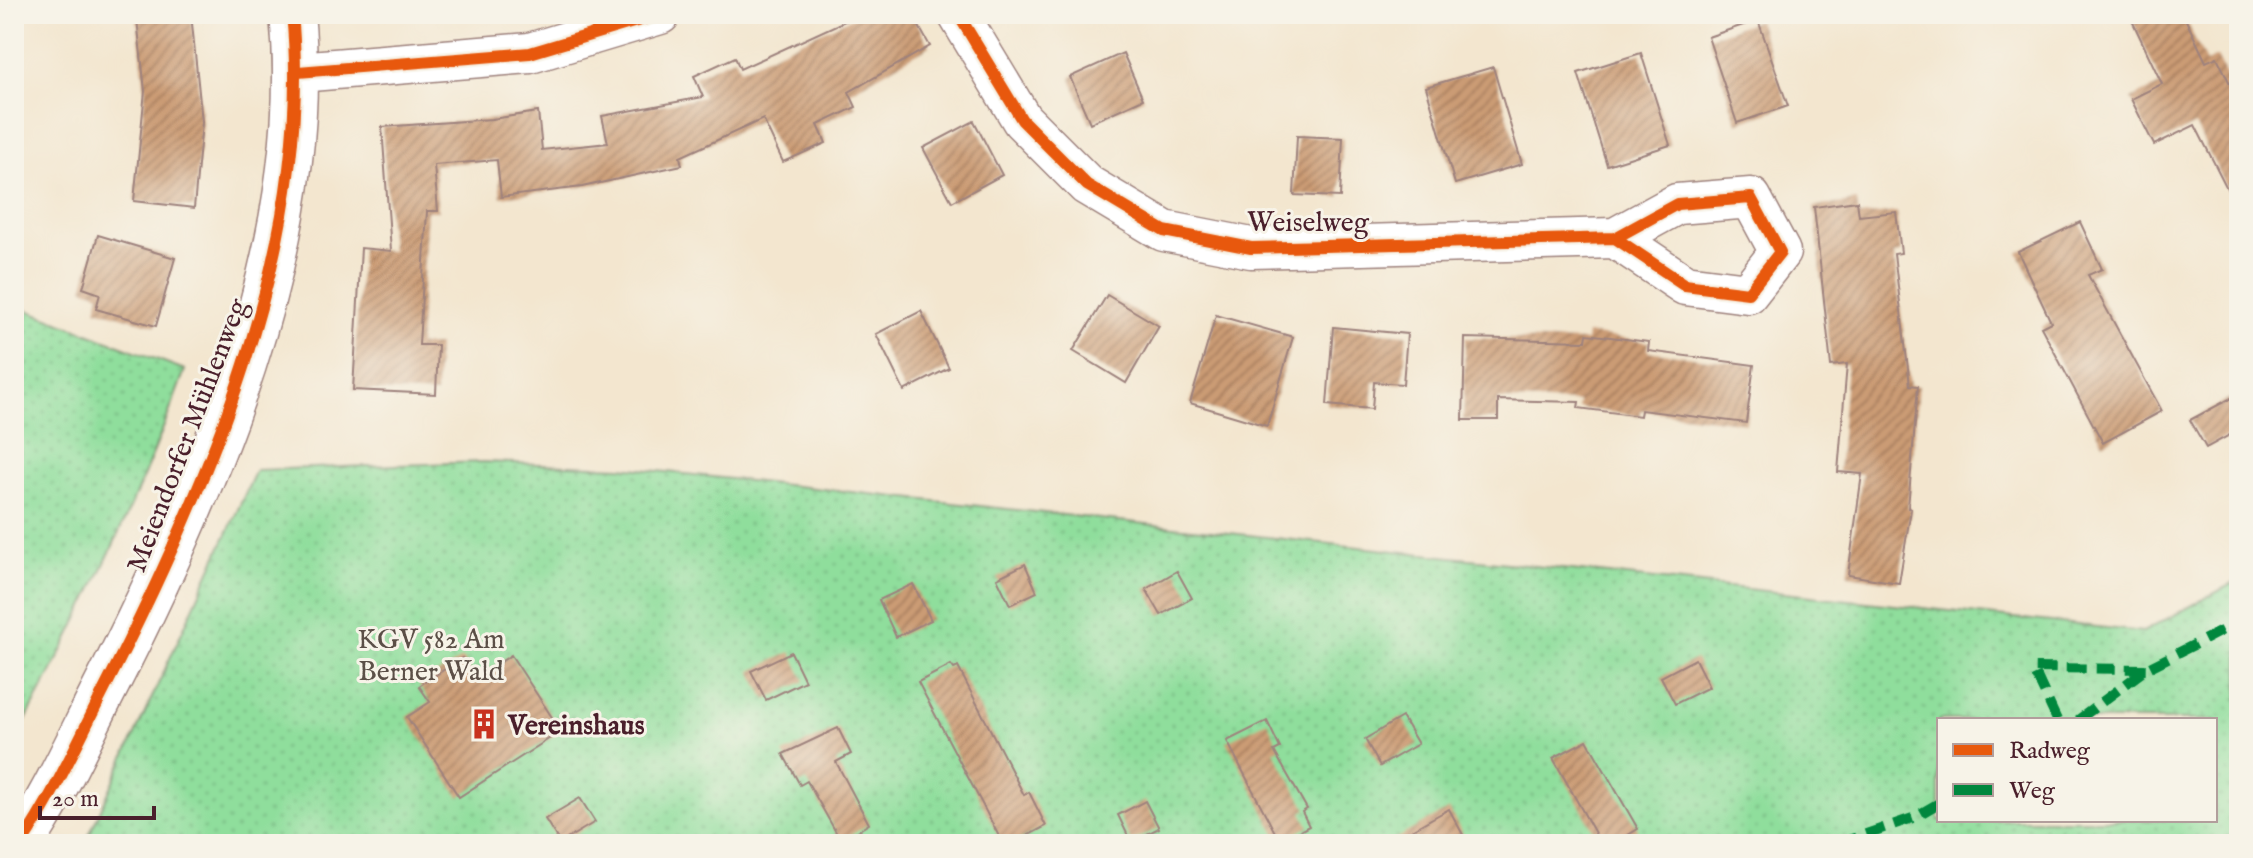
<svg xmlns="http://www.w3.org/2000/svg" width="2253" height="858" font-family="'IM FELL English',serif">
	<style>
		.garden { fill: url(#garden-dots); stroke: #6c7e64; stroke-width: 2; fill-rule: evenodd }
		.building { fill: url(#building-hatch) }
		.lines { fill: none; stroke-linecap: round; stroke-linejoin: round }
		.minor-casing { stroke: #9e827d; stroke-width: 43 }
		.tertiary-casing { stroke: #9e827d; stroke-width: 47 }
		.minor { stroke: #fff; stroke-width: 40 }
		.tertiary { stroke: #fff; stroke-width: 44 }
		.quiet { stroke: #00873e; stroke-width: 10; stroke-dasharray: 20 10; stroke-linecap: butt }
		.cycleway-casing { stroke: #f7f3e8; stroke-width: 17 }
		.cycleway { stroke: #e8590c; stroke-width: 12 }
		.labels { text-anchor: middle; stroke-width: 6; stroke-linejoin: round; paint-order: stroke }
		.street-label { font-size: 28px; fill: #4a1f2b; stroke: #f7f3e8 }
		.park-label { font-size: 28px; fill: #5b4f47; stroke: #f7f3e8 }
		.poi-label { font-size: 28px; font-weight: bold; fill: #4a1f2b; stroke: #f7f3e8; text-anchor: start }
	</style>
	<defs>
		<pattern id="garden-dots" width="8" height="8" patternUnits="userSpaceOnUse" patternTransform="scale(2)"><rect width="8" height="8" fill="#8fde9c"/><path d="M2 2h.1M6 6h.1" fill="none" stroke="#7dbe87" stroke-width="1.8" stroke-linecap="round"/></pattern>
		<pattern id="building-hatch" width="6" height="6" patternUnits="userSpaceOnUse" patternTransform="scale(2)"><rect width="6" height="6" fill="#cb9b74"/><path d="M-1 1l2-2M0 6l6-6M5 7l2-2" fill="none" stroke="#a77e5f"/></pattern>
	</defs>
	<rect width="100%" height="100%" fill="#f7f3e8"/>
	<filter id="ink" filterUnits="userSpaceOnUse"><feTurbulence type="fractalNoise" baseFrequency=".0125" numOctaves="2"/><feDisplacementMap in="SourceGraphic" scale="16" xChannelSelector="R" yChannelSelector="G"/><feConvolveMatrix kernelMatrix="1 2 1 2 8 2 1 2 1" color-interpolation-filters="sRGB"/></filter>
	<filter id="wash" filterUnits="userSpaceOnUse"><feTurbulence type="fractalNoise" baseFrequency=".006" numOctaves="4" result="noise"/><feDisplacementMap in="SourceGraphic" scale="32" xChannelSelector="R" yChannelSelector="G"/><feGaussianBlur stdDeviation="1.8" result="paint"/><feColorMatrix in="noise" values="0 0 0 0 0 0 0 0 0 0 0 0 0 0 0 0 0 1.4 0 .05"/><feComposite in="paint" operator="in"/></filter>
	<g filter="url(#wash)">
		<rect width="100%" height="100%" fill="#f3e6cf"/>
		<g class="garden">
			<path d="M14,305l171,65c-46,129 -105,251 -171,372z"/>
			<path d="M484,462l137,5 1522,165 96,-52v264h-2154l171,-374zM1939,720h276v100h-276z"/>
		</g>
		<g id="blocks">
			<g class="building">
				<polygon points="191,14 202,122 194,208 134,201 145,91 137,19"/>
				<polygon points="860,14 912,14 930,46 849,92 856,107 818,125 826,143 783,162 763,119 680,157 682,165 582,187 501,197 497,160 434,165 438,211 427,211 419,345 438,345 436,394 353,390 361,248 391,251 382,127 492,119 538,112 542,150 608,143 602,116 703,97 694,76 735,57 740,69"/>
				<polygon points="2129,14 2183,14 2206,62 2217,57 2239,102 2239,212 2195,125 2154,145 2131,99 2162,84"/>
				<polygon points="1758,20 1788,106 1737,123 1708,37"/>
				<polygon points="1123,53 1143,99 1090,123 1070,77"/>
				<polygon points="1641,53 1670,145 1607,165 1578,73"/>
				<polygon points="1493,67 1522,164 1455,184 1426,87"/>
				<polygon points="974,121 1002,175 952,202 923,148"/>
				<polygon points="1297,136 1343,138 1340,197 1294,195"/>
				<polygon points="1857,201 1859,216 1896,212 1901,253 1894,254 1910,385 1918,386 1908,508 1911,509 1899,583 1848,575 1862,474 1838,472 1847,364 1831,366 1814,207"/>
				<polygon points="2080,222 2102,269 2088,275 2162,411 2103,443 2041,327 2051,322 2018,252"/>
				<polygon points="98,235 175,258 156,326 96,309 100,294 83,288"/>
				<polygon points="1107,295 1159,326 1126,383 1073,351"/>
				<polygon points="921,311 949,368 904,391 876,334"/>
				<polygon points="1216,315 1293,337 1267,426 1190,403"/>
				<polygon points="1333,327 1407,334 1403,384 1374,382 1372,409 1327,405"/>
				<polygon points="1587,334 1649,342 1648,351 1754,365 1746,423 1641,410 1640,416 1578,408 1579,402 1498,400 1498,420 1463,420 1465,338 1586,341"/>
				<polygon points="2239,394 2239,430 2206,448 2190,420"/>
				<polygon points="1025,564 1037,592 1010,605 997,578"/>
				<polygon points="1177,571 1192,598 1161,615 1146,589"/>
				<polygon points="913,584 931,620 896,637 879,600"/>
				<polygon points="791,652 805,681 766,700 751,671"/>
				<polygon points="511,655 561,731 459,797 407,717 430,702 419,686 462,658 476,679"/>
				<polygon points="1695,659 1709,687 1675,704 1661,677"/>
				<polygon points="951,665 954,669 958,667 1024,795 1029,792 1046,826 1012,844 1003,844 918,682"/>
				<polygon points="1402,717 1418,744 1380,766 1365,739"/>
				<polygon points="1267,721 1280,748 1274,751 1307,809 1302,812 1309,826 1280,842 1227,741"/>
				<polygon points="838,728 851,754 836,762 869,824 841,841 807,781 800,785 783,754"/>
				<polygon points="1587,740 1638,829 1613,844 1601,844 1553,758"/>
				<polygon points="580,798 595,822 560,843 545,819"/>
				<polygon points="1145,801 1159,828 1131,842 1118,815"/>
				<polygon points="1449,809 1468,844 1386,844"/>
			</g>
		</g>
	</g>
	<g filter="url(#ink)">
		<use href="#blocks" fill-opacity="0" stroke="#9e827d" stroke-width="2"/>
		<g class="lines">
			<g class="minor-casing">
				<g id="minor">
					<polyline points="958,14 1022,120 1087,185 1164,231 1251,248 1615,238 1677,204 1751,198 1780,252 1748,293 1685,285 1615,238"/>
					<polyline points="298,72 530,53 660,14"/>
				</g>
			</g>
			<g class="tertiary-casing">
				<path id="tertiary" d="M21,844c32,-47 55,-99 81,-150 102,-199 213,-452 190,-680"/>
			</g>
			<use href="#minor" class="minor"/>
			<use href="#tertiary" class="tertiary"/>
			<g class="quiet">
				<polyline points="2057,720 2033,668 2146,669"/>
				<polyline points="2078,720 2146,669 2239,622"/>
				<polyline points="1837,844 1913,818 1939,803"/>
			</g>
			<g class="cycleway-casing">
				<g id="cycleway">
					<polyline points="958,14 1022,120 1087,185 1164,231 1251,248 1615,238 1677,204 1751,198 1780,252 1748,293 1685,285 1615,238"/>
					<polyline points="298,72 530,53 660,14"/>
					<path d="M21,844c32,-47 55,-99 81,-150 102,-199 213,-452 190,-680"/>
				</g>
			</g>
			<use href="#cycleway" class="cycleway"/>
		</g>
	</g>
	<defs>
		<g id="building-bare" transform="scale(2.4)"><path d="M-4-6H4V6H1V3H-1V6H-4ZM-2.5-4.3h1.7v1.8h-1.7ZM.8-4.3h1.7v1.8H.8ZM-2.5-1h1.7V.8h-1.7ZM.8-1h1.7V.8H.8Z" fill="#c8321e" stroke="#f7f3e8" stroke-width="2.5" paint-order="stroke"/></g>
	</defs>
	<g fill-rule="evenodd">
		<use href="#building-bare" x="484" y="724"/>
	</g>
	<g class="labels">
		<g class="street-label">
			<text x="1308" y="231">Weiselweg</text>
			<text transform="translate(186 435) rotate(-69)" y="10">Meiendorfer Mühlenweg</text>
		</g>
		<g class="park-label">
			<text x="431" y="648">KGV 582 Am<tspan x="431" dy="32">Berner Wald</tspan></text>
		</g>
		<g class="poi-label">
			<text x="508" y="734">Vereinshaus</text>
		</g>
	</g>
	<rect width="2253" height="858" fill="none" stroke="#f7f3e8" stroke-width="48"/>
	<rect x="1937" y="718" width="280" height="104" fill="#f7f3e8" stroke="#b29e9c" stroke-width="2"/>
	<rect x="1953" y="744" width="40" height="12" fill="#e8590c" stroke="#b29e9c" stroke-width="2"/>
	<text x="2009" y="758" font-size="24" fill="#4a1f2b">Radweg</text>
	<rect x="1953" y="784" width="40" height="12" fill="#00873e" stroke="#b29e9c" stroke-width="2"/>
	<text x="2009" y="798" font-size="24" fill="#4a1f2b">Weg</text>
	<path d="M40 806v12h114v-12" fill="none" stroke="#4a1f2b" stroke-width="4"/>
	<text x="52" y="806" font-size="24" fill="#4a1f2b" stroke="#f7f3e8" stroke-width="6" paint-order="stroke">20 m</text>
</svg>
